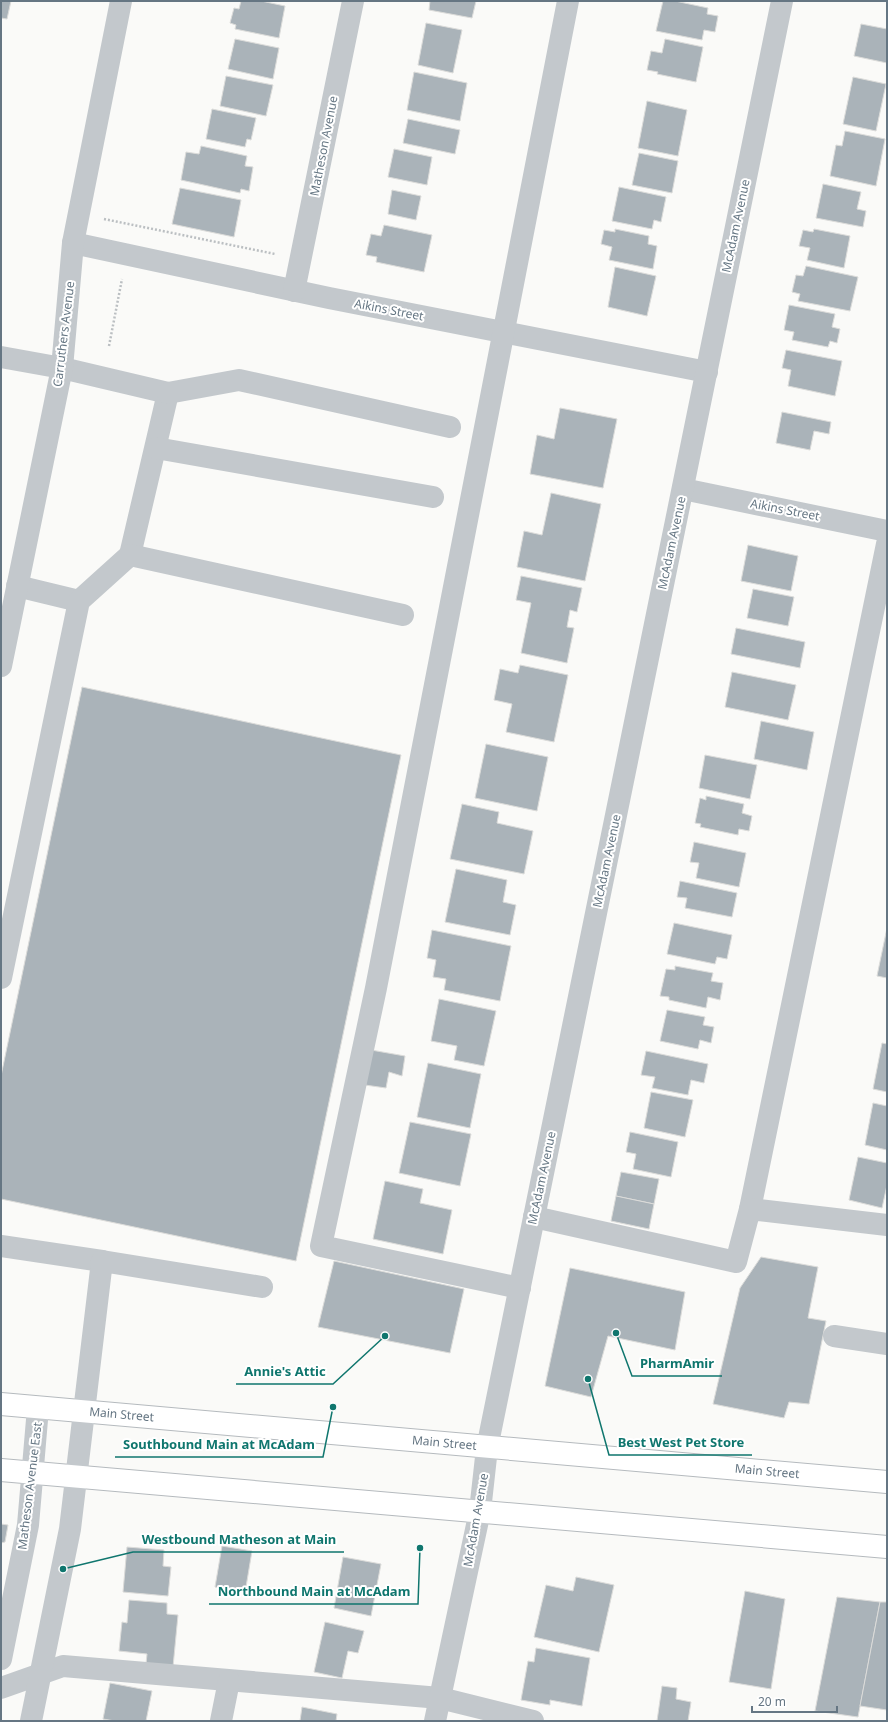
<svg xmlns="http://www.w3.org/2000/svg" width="888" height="1722" font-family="'Noto Sans',sans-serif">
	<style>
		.building { fill: #aab3b9; stroke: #dcdcda }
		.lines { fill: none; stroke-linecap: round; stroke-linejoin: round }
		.major-casing { stroke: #b5babe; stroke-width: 24 }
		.path { stroke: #bbbfc2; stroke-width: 2.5; stroke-dasharray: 2 2; stroke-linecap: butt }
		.minor { stroke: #c3c8cc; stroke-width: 22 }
		.major { stroke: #fff; stroke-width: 22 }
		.labels { text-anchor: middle; stroke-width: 4; stroke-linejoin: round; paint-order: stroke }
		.street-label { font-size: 12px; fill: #657683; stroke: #fff }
		.leader { fill: none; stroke: #0f766e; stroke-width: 1.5 }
		.callout-dot { fill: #0f766e; stroke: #fff; stroke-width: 1.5 }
		.callout-label { font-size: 13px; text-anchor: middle; font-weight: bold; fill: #0f766e; stroke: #fff; stroke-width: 4; stroke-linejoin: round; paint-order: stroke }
	</style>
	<rect width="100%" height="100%" fill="#fafaf8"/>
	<g class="building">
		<polygon points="1,1 11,1 7,19 1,18"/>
		<polygon points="241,1 261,1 285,6 279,38 235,29 236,25 230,23 234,8 239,9"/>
		<polygon points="430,1 476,1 472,18 429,10"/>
		<polygon points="663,1 675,1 708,8 707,14 718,16 715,32 704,30 702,40 656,31"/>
		<polygon points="426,23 462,30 453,73 418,65"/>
		<polygon points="861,24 887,29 887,63 854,56"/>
		<polygon points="235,39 279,48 273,79 228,69"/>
		<polygon points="665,39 703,47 696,82 657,74 658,72 647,70 651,51 662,53"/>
		<polygon points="414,72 467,83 460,121 407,110"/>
		<polygon points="226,76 273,85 266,116 220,106"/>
		<polygon points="853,77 886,84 876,131 843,124"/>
		<polygon points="647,101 687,110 678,156 638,148"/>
		<polygon points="212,109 256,118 251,140 247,139 245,147 206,139"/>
		<polygon points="408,119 460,130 455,154 403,143"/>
		<polygon points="845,131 885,139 876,186 830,176 836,145 842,146"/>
		<polygon points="201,146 247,156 245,166 253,167 249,191 241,189 240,193 181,180 186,152 199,154"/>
		<polygon points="394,149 432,157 427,185 388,177"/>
		<polygon points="639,153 678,161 672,193 632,185"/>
		<polygon points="823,184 861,192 857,209 866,211 863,227 816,218"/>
		<polygon points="619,187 666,197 661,222 654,220 652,229 612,221"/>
		<polygon points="180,188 241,200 234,237 172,224"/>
		<polygon points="392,190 421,196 416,220 388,214"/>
		<polygon points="384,225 432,235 424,272 376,262 377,257 366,255 371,234 381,236"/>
		<polygon points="615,229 649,236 648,244 657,246 653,269 609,260 612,247 601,244 604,230 615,232"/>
		<polygon points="814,229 850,236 844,268 807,260 810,248 799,246 803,230 813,232"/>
		<polygon points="806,266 858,277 850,311 798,301 800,294 792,292 796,275 803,276"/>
		<polygon points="615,267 656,276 647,316 608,307"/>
		<polygon points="789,305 835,314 832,327 840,329 837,343 830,341 828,347 792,340 794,332 784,330"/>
		<polygon points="786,350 842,361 835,396 788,386 791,370 782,368"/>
		<polygon points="560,408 617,419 603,488 530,474 537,435 554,439"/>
		<polygon points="782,412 831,422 829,434 814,431 810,450 776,443"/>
		<polygon points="551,493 601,504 585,581 517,567 524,531 542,535"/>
		<polygon points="748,545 798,556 791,591 741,581"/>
		<polygon points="521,576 582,588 577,612 570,610 567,627 574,628 567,663 521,653 531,603 516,600"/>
		<polygon points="753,589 794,597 788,626 747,618"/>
		<polygon points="736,628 805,642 800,668 731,654"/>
		<polygon points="520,665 568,675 554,742 506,732 512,704 494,700 500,669 518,673"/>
		<polygon points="732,672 796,685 788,720 725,707"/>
		<polygon points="82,687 401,755 296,1261 1,1199 1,1076"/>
		<polygon points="761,721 814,732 807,770 754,759"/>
		<polygon points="486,744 548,757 537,811 475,798"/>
		<polygon points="705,755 757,765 750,799 699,788"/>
		<polygon points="706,796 744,804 742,813 752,816 749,831 739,829 738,835 700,827 701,824 695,823 700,798 706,800"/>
		<polygon points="462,804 499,812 497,823 533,831 524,874 450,859"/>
		<polygon points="694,842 746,853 739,887 696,878 699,863 690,862"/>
		<polygon points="456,869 507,880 503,902 516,905 510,935 445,922"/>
		<polygon points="680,881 737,893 732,917 685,908 687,898 677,897"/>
		<polygon points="674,923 732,935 727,959 717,957 715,964 667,954"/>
		<polygon points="887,928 887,978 877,976"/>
		<polygon points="432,930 511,946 500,1001 444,990 446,979 433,977 436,960 427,958"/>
		<polygon points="675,966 713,973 711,981 723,983 720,1000 708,997 706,1008 669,1000 669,997 660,996 666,969 675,970"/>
		<polygon points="439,999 496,1011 484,1066 454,1060 457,1046 431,1041"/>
		<polygon points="667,1010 705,1017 703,1025 714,1027 711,1043 700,1040 698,1049 660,1041"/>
		<polygon points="882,1043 887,1044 887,1092 873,1089"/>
		<polygon points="371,1050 405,1056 402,1076 389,1072 386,1088 365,1085"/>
		<polygon points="646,1051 708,1064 704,1083 691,1080 688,1095 652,1088 655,1077 641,1075"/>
		<polygon points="428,1063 481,1074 470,1128 417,1117"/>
		<polygon points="651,1092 693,1100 685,1137 644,1128"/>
		<polygon points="873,1103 887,1106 887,1150 865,1145"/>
		<polygon points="410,1122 471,1134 460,1186 399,1173"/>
		<polygon points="630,1132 678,1142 671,1177 633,1169 636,1154 626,1152"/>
		<polygon points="858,1157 887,1163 887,1185 882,1208 849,1200"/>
		<polygon points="621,1172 659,1179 654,1204 616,1196"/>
		<polygon points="385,1181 423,1189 420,1203 452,1210 443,1254 373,1239"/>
		<polygon points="616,1196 654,1204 649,1229 611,1221"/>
		<polygon points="761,1257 818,1267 808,1318 826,1321 809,1404 789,1402 784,1418 713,1404 740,1288"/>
		<polygon points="334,1261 464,1289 450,1353 318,1327"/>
		<polygon points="570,1268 685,1292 675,1350 608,1336 591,1397 545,1386"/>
		<polygon points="1,1524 8,1525 5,1542 1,1543"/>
		<polygon points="222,1546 252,1551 245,1593 215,1587"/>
		<polygon points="127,1547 164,1550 163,1566 171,1567 168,1596 123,1592"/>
		<polygon points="343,1557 381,1564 371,1616 334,1608"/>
		<polygon points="576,1577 614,1585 599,1652 534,1637 546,1585 573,1591"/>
		<polygon points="745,1591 785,1599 771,1689 729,1682"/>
		<polygon points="837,1597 880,1602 858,1717 815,1711"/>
		<polygon points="129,1600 167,1603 167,1614 178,1615 173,1667 146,1664 147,1654 119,1651 122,1622 127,1623"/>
		<polygon points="880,1602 887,1602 887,1710 860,1706"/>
		<polygon points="325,1622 364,1631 358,1653 348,1651 342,1678 314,1672"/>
		<polygon points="536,1648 590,1658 582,1706 550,1700 550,1705 521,1700 528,1661 534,1662"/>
		<polygon points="110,1683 152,1691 146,1721 115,1721 103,1719"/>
		<polygon points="662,1686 677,1688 676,1699 691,1702 688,1721 657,1721"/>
		<polygon points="302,1707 337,1714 336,1721 300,1721"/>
	</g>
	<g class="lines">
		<g class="major-casing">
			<g id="major">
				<path id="s1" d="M1,1404l886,78"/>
				<polyline points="1,1470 887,1547"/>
			</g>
		</g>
		<g class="path">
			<polyline points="104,219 275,254"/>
			<polyline points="109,346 122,279"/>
		</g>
		<g class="minor">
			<polyline points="73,243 329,298 707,372"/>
			<polyline points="294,291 353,1"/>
			<polyline points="1,357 62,368 168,393 130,555"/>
			<polyline points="168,393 239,380 450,427"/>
			<polyline points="156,448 433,497"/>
			<polyline points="683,489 887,531"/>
			<polyline points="17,586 79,601"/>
			<polyline points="1,666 62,368 73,243 121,1"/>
			<polyline points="1,978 79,601 130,555 403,615"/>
			<polyline points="750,1209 887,544"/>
			<polyline points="534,1217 736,1262 750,1209 887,1225"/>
			<polyline points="1,1246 102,1261"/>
			<polyline points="520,1288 321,1246 376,988 568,1"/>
			<polyline points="834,1336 887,1344"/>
			<polyline points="1,1659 28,1525 38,1408"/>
			<polyline points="1,1688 63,1666 440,1698 533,1721"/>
			<polyline points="31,1721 70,1529 102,1261 262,1287"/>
			<polyline points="221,1721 229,1681"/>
			<polyline points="435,1721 480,1511 487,1448 782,1"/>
		</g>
		<use href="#major" class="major"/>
	</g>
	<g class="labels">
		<g class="street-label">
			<text transform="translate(324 146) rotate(-79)" y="4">Matheson Avenue</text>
			<text transform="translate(736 226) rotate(-78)" y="4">McAdam Avenue</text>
			<text transform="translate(389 310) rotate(11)" y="4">Aikins Street</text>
			<text transform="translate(64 334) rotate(-83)" y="4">Carruthers Avenue</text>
			<text transform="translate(785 510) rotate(11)" y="4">Aikins Street</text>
			<text transform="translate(672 543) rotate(-78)" y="4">McAdam Avenue</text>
			<text transform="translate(607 861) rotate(-78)" y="4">McAdam Avenue</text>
			<text transform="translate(542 1178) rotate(-78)" y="4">McAdam Avenue</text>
			<text dy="4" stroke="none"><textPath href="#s1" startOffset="121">Main Street</textPath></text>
			<text dy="4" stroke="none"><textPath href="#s1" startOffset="445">Main Street</textPath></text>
			<text dy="4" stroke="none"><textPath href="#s1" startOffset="769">Main Street</textPath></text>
			<text transform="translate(30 1486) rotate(-83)" y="4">Matheson Avenue East</text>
			<text transform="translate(476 1520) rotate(-80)" y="4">McAdam Avenue</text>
		</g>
	</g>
	<path class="leader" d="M616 1333L632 1376H722M385 1336L333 1384H236M588 1379L609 1455H752M333 1407L323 1457H115M63 1569L133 1552H344M420 1548L418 1604H209"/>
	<g class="callout-dot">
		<circle cx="616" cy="1333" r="4"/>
		<circle cx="385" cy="1336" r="4"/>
		<circle cx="588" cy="1379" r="4"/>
		<circle cx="333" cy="1407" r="4"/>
		<circle cx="63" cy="1569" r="4"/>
		<circle cx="420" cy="1548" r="4"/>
	</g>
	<g class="callout-label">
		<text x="677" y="1368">PharmAmir</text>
		<text x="285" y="1376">Annie's Attic</text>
		<text x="681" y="1447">Best West Pet Store</text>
		<text x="219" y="1449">Southbound Main at McAdam</text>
		<text x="239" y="1544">Westbound Matheson at Main</text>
		<text x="314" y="1596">Northbound Main at McAdam</text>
	</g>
	<rect width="888" height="1722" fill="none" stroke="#657683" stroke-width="4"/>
	<path d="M752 1706v6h85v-6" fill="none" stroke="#657683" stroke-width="2"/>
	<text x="758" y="1706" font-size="12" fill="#657683" stroke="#ffffff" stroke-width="3" paint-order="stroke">20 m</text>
</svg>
